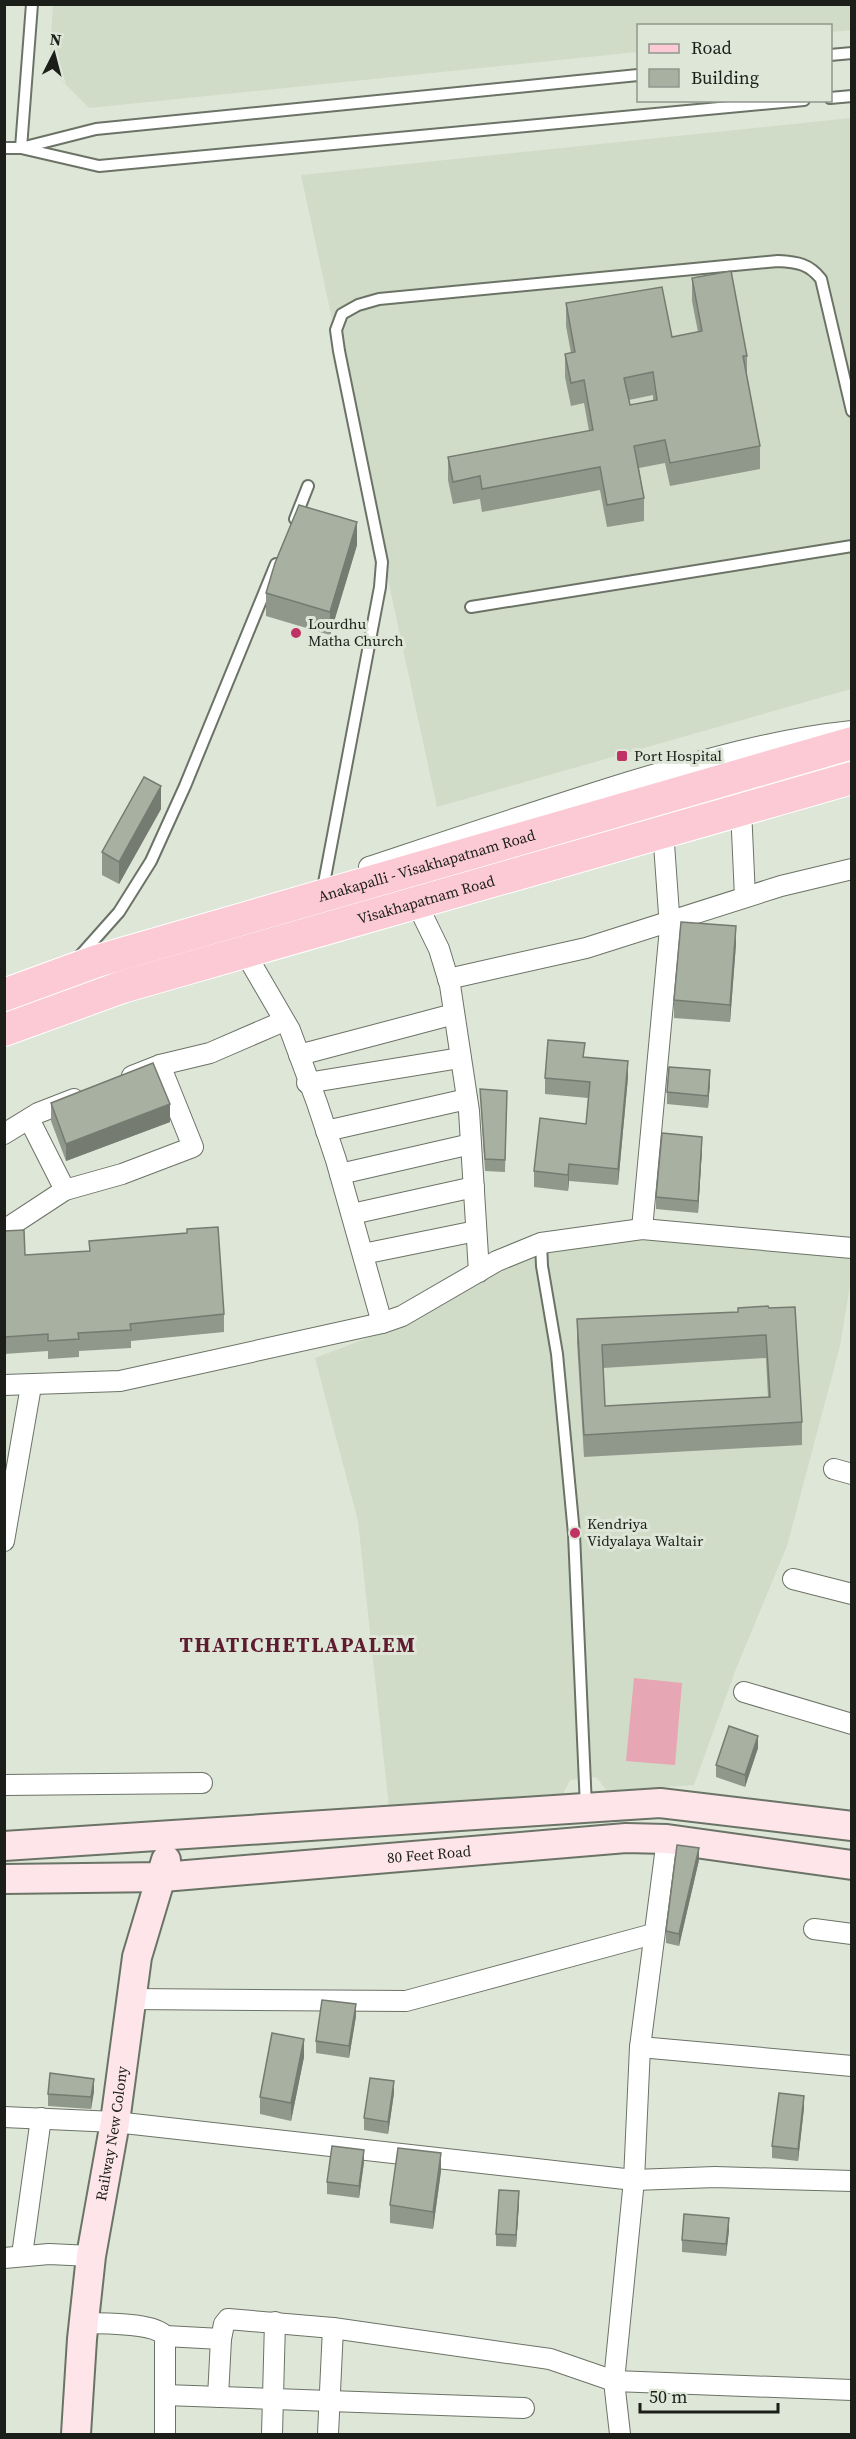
<svg xmlns="http://www.w3.org/2000/svg" width="856" height="2439" font-family="'Source Serif 4',serif">
	<style>
		.built { fill: #d0dcc7 }
		.green { fill: #e6a6b3 }
		.lines { fill: none; stroke-linecap: round; stroke-linejoin: round }
		.lane-casing { stroke: #6b7366; stroke-width: 14 }
		.street-casing { stroke: #6b7366; stroke-width: 22 }
		.secondary-casing { stroke: #6b7366; stroke-width: 32 }
		.primary-casing { stroke: #fff; stroke-width: 34 }
		.lane { stroke: #fff; stroke-width: 10 }
		.street { stroke: #fff; stroke-width: 20 }
		.secondary { stroke: #fde5ea; stroke-width: 28 }
		.primary { stroke: #fbcad5; stroke-width: 32 }
		.wall { fill: #90978b; fill-rule: evenodd }
		.shaded-wall { fill: #767b71 }
		.building { fill: #a8b0a2; stroke: #767b71; stroke-width: 1.5; fill-rule: evenodd }
		.poi-dot { fill: #c03263; stroke: #dee6d8; stroke-width: 2 }
		.labels { text-anchor: middle; stroke-width: 6; stroke-linejoin: round; paint-order: stroke }
		.poi-label { font-size: 15px; fill: #1b1e19; stroke: #dee6d8; text-anchor: start }
		.street-label { font-size: 15px; fill: #1b1e19; stroke: #dee6d8 }
		.district-label { font-size: 21px; font-weight: bold; letter-spacing: 1.5px; fill: #5e1b30; stroke: #dee6d8 }
	</style>
	<rect width="100%" height="100%" fill="#dee6d8"/>
	<g class="built">
		<polygon points="53,5 851,4 852,30 831,32 830,26 638,26 638,52 89,108 49,68"/>
		<polygon points="851,118 851,689 437,807 301,175"/>
		<polygon points="638,1239 851,1257 851,1279 840,1346 787,1546 736,1669 694,1785 607,1791 596,1777 570,1780 563,1794 389,1808 358,1521 315,1358 415,1320 529,1256"/>
	</g>
	<polygon class="green" points="634,1678 682,1683 675,1765 626,1761"/>
	<g class="lines">
		<g class="lane-casing">
			<g id="lane">
				<polyline points="32,4 21,148 99,166 804,100"/>
				<polyline points="830,55 852,53"/>
				<polyline points="830,98 852,96"/>
				<polyline points="4,148 21,148 96,129 638,75"/>
				<polyline points="295,519 308,486"/>
				<polyline points="471,607 852,546"/>
				<path d="M324,883l56,-296 2,-25 -43,-211 -3,-21 6,-16 16,-9 21,-6 399,-38c20,1 31,3 43,18l31,132"/>
				<polyline points="79,957 119,912 151,861 185,786 276,564"/>
				<polyline points="541,1243 542,1266 557,1354 574,1534 586,1807"/>
			</g>
		</g>
		<g class="street-casing">
			<g id="street">
				<polyline points="741,809 745,897"/>
				<path d="M369,867c87,-29 173,-58 260,-85 74,-22 146,-43 223,-51"/>
				<polyline points="416,902 439,949 450,985 469,1111 479,1272"/>
				<polyline points="244,951 290,1030 317,1103 336,1160 382,1323"/>
				<polyline points="448,979 586,948 781,886 852,869"/>
				<polyline points="299,1055 454,1014"/>
				<polyline points="132,1076 160,1065 210,1053 284,1021"/>
				<polyline points="307,1083 460,1058"/>
				<polyline points="29,1119 65,1190"/>
				<polyline points="326,1131 467,1099"/>
				<polyline points="4,1134 38,1113 74,1099"/>
				<polyline points="340,1174 471,1144"/>
				<polyline points="352,1214 474,1187"/>
				<polyline points="642,1229 670,928 663,830"/>
				<polyline points="4,1230 65,1190 122,1174 193,1147 160,1065"/>
				<polyline points="363,1254 476,1231"/>
				<polyline points="4,1385 120,1381 382,1323 402,1316 497,1261 541,1243 642,1229 852,1248"/>
				<polyline points="834,1469 852,1474"/>
				<polyline points="4,1541 31,1386"/>
				<polyline points="793,1579 852,1594"/>
				<polyline points="744,1692 852,1724"/>
				<polyline points="4,1785 202,1783"/>
				<polyline points="814,1929 852,1934"/>
				<polyline points="130,1999 406,2001 653,1934"/>
				<polyline points="640,2047 852,2066"/>
				<polyline points="4,2117 115,2122 634,2180 715,2177 852,2181"/>
				<polyline points="22,2255 41,2118"/>
				<polyline points="4,2258 49,2254 91,2256"/>
				<path d="M83,2323c20,1 70,-1 82,13v98"/>
				<polyline points="165,2336 221,2339 224,2324 228,2319 333,2328 550,2359 614,2381 852,2390"/>
				<polyline points="165,2395 524,2408"/>
				<polyline points="218,2397 221,2339"/>
				<polyline points="272,2434 275,2322"/>
				<polyline points="328,2434 333,2328"/>
				<polyline points="620,2434 614,2381 634,2180 640,2047 667,1839"/>
			</g>
		</g>
		<g class="secondary-casing">
			<g id="secondary">
				<polyline points="4,1846 660,1803 852,1826"/>
				<path id="s1" d="M4,1879l159,-2 463,-39 41,1 185,26"/>
				<path id="s2" d="M76,2434l6,-95 9,-83 24,-134 22,-165 29,-97"/>
			</g>
		</g>
		<g class="primary-casing">
			<g id="primary">
				<path id="s3" d="M4,995l93,-34 755,-218"/>
				<path id="s4" d="M4,1030l118,-43 730,-209"/>
			</g>
		</g>
		<use href="#lane" class="lane"/>
		<use href="#street" class="street"/>
		<use href="#secondary" class="secondary"/>
		<use href="#primary" class="primary"/>
	</g>
	<g class="wall">
		<path d="M692,278l55,78v21l13,69v23l-90,17 -5,-23 -26,5 5,30v23l-37,6 -7,-37 -118,22 -2,-13 -27,5 -5,-24v-23l141,-26 -5,-28 -13,3 -6,-29v-23l6,-1 -5,-27v-23l106,34 26,-5 -6,-31zM653,395v5l-23,5 -1,-5z"/>
		<polygon points="357,545 330,635 266,616 266,593"/>
		<polygon points="161,809 119,884 102,875 102,852"/>
		<polygon points="736,944 730,1022 674,1018 674,1000"/>
		<polygon points="585,1057 628,1077 618,1185 569,1181 568,1191 534,1187 534,1171 586,1124 588,1098 545,1094 545,1078"/>
		<polygon points="710,1082 708,1108 667,1104 667,1092"/>
		<polygon points="480,1089 507,1091 505,1172 485,1171"/>
		<polygon points="51,1103 170,1122 66,1161 51,1121"/>
		<polygon points="702,1149 698,1213 656,1209 656,1197"/>
		<polygon points="4,1231 25,1255 89,1251 89,1241 224,1314 224,1332 131,1341 131,1348 79,1351 79,1357 48,1359 48,1351 4,1354"/>
		<path d="M768,1306l34,116v23l-218,12 -7,-115v-23l161,-7zM766,1358l2,39 -163,9 -2,-38z"/>
		<polygon points="758,1748 745,1787 716,1777 716,1765"/>
		<polygon points="699,1860 679,1946 666,1943 666,1931"/>
		<polygon points="356,2016 349,2058 316,2053 316,2041"/>
		<polygon points="304,2057 291,2121 260,2114 260,2097"/>
		<polygon points="94,2091 91,2109 48,2106 48,2094"/>
		<polygon points="394,2093 388,2134 364,2130 364,2118"/>
		<polygon points="804,2108 798,2161 772,2158 772,2146"/>
		<polygon points="364,2162 359,2198 327,2194 327,2182"/>
		<polygon points="441,2171 433,2229 390,2223 390,2205"/>
		<polygon points="519,2203 516,2247 496,2246 496,2234"/>
		<polygon points="729,2230 726,2256 682,2252 682,2240"/>
	</g>
	<g class="shaded-wall">
		<polygon points="357,522 357,545 330,635 330,612"/>
		<polygon points="161,786 161,809 119,884 119,862"/>
		<polygon points="736,926 736,944 730,1022 730,1005"/>
		<polygon points="628,1061 628,1077 618,1185 618,1169"/>
		<polygon points="710,1070 710,1082 708,1108 708,1096"/>
		<polygon points="170,1104 170,1122 66,1161 66,1144"/>
		<polygon points="702,1137 702,1149 698,1213 698,1201"/>
		<polygon points="569,1164 569,1181 568,1191 568,1175"/>
		<polygon points="758,1736 758,1748 745,1787 745,1775"/>
		<polygon points="699,1848 699,1860 679,1946 679,1934"/>
		<polygon points="356,2004 356,2016 349,2058 349,2046"/>
		<polygon points="304,2039 304,2057 291,2121 291,2103"/>
		<polygon points="94,2079 94,2091 91,2109 91,2097"/>
		<polygon points="394,2081 394,2093 388,2134 388,2122"/>
		<polygon points="804,2096 804,2108 798,2161 798,2149"/>
		<polygon points="364,2150 364,2162 359,2198 359,2186"/>
		<polygon points="441,2153 441,2171 433,2229 433,2212"/>
		<polygon points="519,2191 519,2203 516,2247 516,2235"/>
		<polygon points="729,2218 729,2230 726,2256 726,2244"/>
	</g>
	<g class="building">
		<path d="M731,271l16,85h-4l17,90 -90,17 -5,-23 -31,6 10,52 -37,7 -7,-38 -118,22 -2,-13 -27,6 -5,-25 145,-27 -9,-50 -13,3 -6,-29 10,-2 -9,-49 96,-16 10,50 30,-6 -10,-53zM653,372l4,28 -27,5 -6,-27z"/>
		<polygon points="299,505 357,522 330,612 266,593 275,563"/>
		<polygon points="144,777 161,786 119,862 102,852"/>
		<polygon points="681,922 736,926 730,1005 674,1000"/>
		<polygon points="548,1040 585,1043 583,1057 628,1061 618,1169 569,1164 568,1175 534,1171 540,1118 586,1124 590,1082 545,1078"/>
		<polygon points="153,1063 170,1104 66,1144 51,1103"/>
		<polygon points="669,1067 710,1070 708,1096 667,1092"/>
		<polygon points="480,1089 507,1091 505,1160 485,1159"/>
		<polygon points="662,1133 702,1137 698,1201 656,1197"/>
		<polygon points="218,1227 224,1314 130,1324 131,1330 78,1333 79,1339 48,1341 48,1334 4,1337 4,1231 24,1230 25,1255 90,1251 89,1241 187,1233 187,1229"/>
		<path d="M768,1306l1,2 26,-1 7,115 -218,13 -7,-116 161,-7v-4zM766,1335l4,62 -165,9 -3,-61z"/>
		<polygon points="729,1726 758,1736 745,1775 716,1765"/>
		<polygon points="677,1845 699,1848 679,1934 666,1931"/>
		<polygon points="322,2000 356,2004 349,2046 316,2041"/>
		<polygon points="272,2033 304,2039 291,2103 260,2097"/>
		<polygon points="50,2073 94,2079 91,2097 48,2094"/>
		<polygon points="370,2078 394,2081 388,2122 364,2118"/>
		<polygon points="779,2093 804,2096 798,2149 772,2146"/>
		<polygon points="332,2146 364,2150 359,2186 327,2182"/>
		<polygon points="398,2148 441,2153 433,2212 390,2205"/>
		<polygon points="499,2190 519,2191 516,2235 496,2234"/>
		<polygon points="684,2214 729,2218 726,2244 682,2240"/>
	</g>
	<g class="poi-dot">
		<circle cx="296" cy="633" r="6"/>
		<rect x="616" y="750" width="12" height="12" rx="3"/>
		<circle cx="575" cy="1533" r="6"/>
	</g>
	<g class="labels">
		<g class="poi-label">
			<text x="308" y="629">Lourdhu<tspan x="308" dy="17">Matha Church</tspan></text>
			<text x="634" y="761">Port Hospital</text>
			<text x="587" y="1529">Kendriya<tspan x="587" dy="17">Vidyalaya Waltair</tspan></text>
		</g>
		<g class="street-label">
			<text dy="5" stroke="none"><textPath href="#s3" startOffset="442">Anakapalli - Visakhapatnam Road</textPath></text>
			<text dy="5" stroke="none"><textPath href="#s4" startOffset="442">Visakhapatnam Road</textPath></text>
			<text dy="5" stroke="none"><textPath href="#s1" startOffset="426">80 Feet Road</textPath></text>
			<text dy="5" stroke="none"><textPath href="#s2" startOffset="303">Railway New Colony</textPath></text>
		</g>
		<g class="district-label">
			<text x="298" y="1652">THATICHETLAPALEM</text>
		</g>
	</g>
	<rect width="856" height="2439" fill="none" stroke="#1b1e19" stroke-width="12"/>
	<rect x="637" y="24" width="195" height="78" fill="#dee6d8" stroke="#90968c" stroke-width="1.5"/>
	<rect x="649" y="44" width="30" height="9" fill="#fbcad5" stroke="#90968c" stroke-width="1.5"/>
	<text x="691" y="54" font-size="18" fill="#1b1e19">Road</text>
	<rect x="649" y="69" width="30" height="18" fill="#a8b0a2" stroke="#90968c" stroke-width="1.5"/>
	<text x="691" y="84" font-size="18" fill="#1b1e19">Building</text>
	<g transform="translate(54 54) rotate(6)" stroke="#dee6d8" stroke-width="4.5" paint-order="stroke">
	<path d="M0-4.5L10 22L0 15L-10 22Z" fill="#1b1e19"/>
	<text y="-9" font-size="16" font-weight="bold" text-anchor="middle" fill="#1b1e19">N</text>
	</g>
	<path d="M640 2403v9h138v-9" fill="none" stroke="#1b1e19" stroke-width="3"/>
	<text x="649" y="2403" font-size="18" fill="#1b1e19" stroke="#dee6d8" stroke-width="4.5" paint-order="stroke">50 m</text>
</svg>
